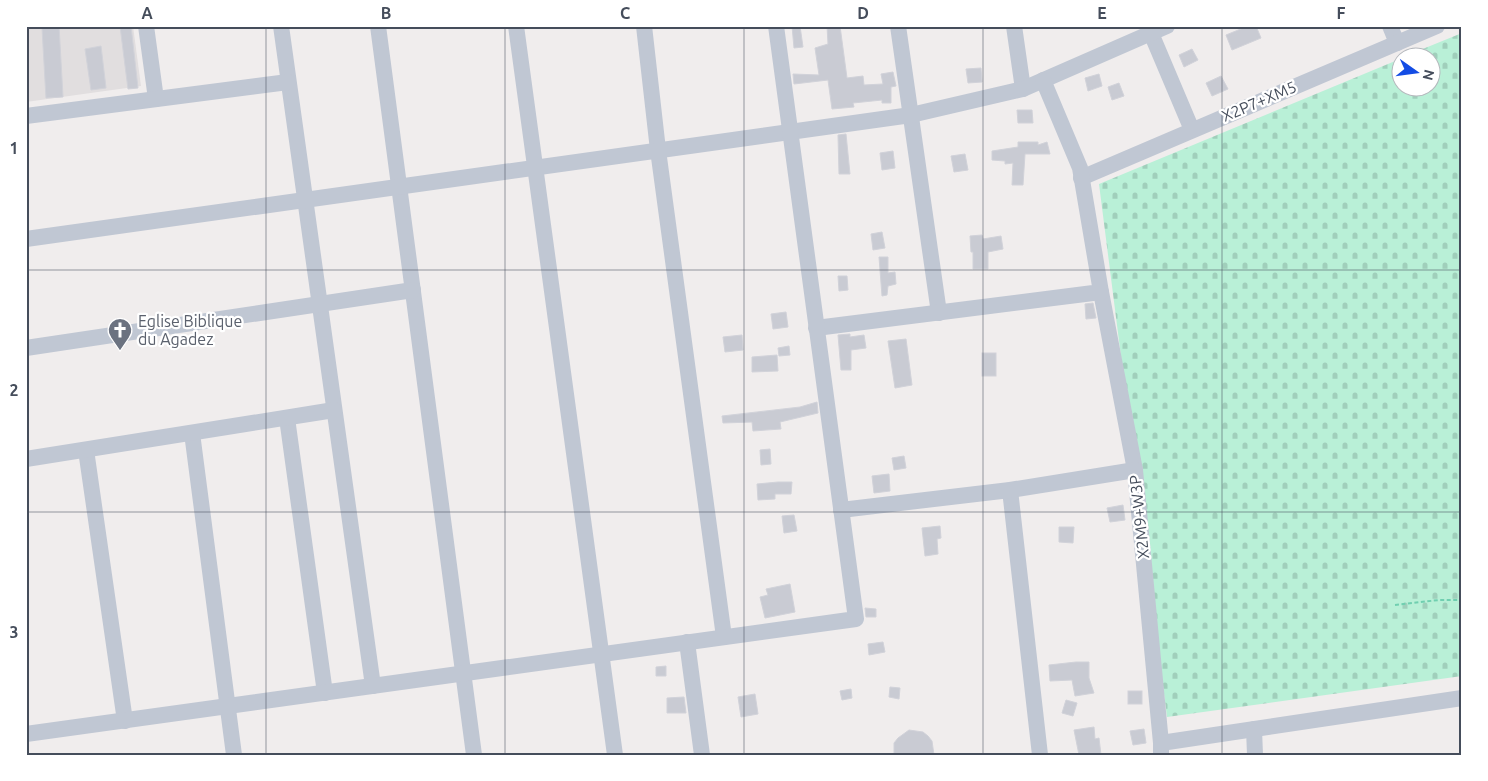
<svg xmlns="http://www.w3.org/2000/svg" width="1488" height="781" font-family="Ubuntu,sans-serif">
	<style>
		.education { fill: #e1dedf }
		.cemetery { fill: url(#cemetery-stones) }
		.building { fill: #c9cbd3; stroke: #d1d2d9 }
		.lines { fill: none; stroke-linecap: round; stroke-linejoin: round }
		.path { stroke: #70cfb0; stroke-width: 2; stroke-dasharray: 4 2.5; stroke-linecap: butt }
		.minor { stroke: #c0c7d3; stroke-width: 16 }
		.grid { fill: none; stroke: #454d5b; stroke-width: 1; stroke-opacity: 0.55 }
		.labels { text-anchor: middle; stroke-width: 4.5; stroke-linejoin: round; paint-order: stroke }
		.street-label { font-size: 16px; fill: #454d5b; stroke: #fff }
		.worship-label { font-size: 16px; fill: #5b616d; stroke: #fff; text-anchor: start }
		.neatline { fill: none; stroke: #454d5b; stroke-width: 2 }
		.grid-label { font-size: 16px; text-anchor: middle; font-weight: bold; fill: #454d5b }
	</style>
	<defs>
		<pattern id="cemetery-stones" width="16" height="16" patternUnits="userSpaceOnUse" patternTransform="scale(1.25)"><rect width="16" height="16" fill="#b9f0d7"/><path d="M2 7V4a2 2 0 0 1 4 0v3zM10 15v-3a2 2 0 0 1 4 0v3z" fill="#a0cfbb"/></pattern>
	</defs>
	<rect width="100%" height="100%" fill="#f0eded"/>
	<polygon class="education" points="26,26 133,26 141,86 26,102"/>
	<polygon class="cemetery" points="1462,33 1462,676 1167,717 1099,184 1400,59 1400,88 1430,88 1430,58 1403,57"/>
	<g class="building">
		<polygon points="59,26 63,97 46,98 42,28"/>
		<polygon points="120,26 131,26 138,88 128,89"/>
		<polygon points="792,26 800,26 803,47 794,48"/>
		<polygon points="827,26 840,26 847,78 863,76 864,85 883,84 881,74 893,72 896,86 891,87 891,103 882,103 882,100 853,103 854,107 832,109 828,80 794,84 793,74 819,75 815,48 828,44"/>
		<polygon points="1248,26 1256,26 1261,38 1232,50 1226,35"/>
		<polygon points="101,46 106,88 91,90 85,49"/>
		<polygon points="1192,49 1198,60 1184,67 1179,55"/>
		<polygon points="981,68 982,82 968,83 966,69"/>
		<polygon points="1099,74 1102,86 1088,91 1085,78"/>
		<polygon points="1221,76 1228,89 1212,96 1206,83"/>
		<polygon points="1119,83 1124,96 1112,100 1108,87"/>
		<polygon points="1017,110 1032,110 1033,123 1018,123"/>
		<polygon points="846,134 850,174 839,174 838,135"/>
		<polygon points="1018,142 1038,142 1038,145 1047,142 1050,154 1025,154 1023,185 1012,185 1013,163 1005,164 1005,161 992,160 992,151 1018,147"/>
		<polygon points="893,151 895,168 882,170 880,153"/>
		<polygon points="965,154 968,170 954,172 951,156"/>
		<polygon points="882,232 885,248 873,250 871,234"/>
		<polygon points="982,235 983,239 1001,236 1003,249 988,252 988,269 973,269 973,252 971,252 970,236"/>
		<polygon points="879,257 888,257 888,273 895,272 896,284 888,286 887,295 882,296"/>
		<polygon points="838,276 847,276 848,290 839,291"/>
		<polygon points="1093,303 1096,318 1086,319 1085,304"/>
		<polygon points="786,312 788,327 773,329 771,314"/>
		<polygon points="850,334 850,337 864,335 866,348 851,350 851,370 841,370 838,335"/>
		<polygon points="742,335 743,350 725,352 723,337"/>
		<polygon points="906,339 912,385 895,388 888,341"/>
		<polygon points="789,346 790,355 779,356 778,348"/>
		<rect x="982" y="353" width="14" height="23"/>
		<polygon points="777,355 778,371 752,372 752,357"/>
		<polygon points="817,402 818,413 780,422 781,429 753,431 752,422 723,423 722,416 800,407"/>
		<polygon points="770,449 771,464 761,465 760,450"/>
		<polygon points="904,456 906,468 894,470 892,458"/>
		<polygon points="889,474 890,491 874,493 872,476"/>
		<polygon points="778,482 792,482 791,494 775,494 775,499 758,500 757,484"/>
		<polygon points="1123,505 1125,520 1110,522 1107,508"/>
		<polygon points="794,515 797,531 784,533 782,516"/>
		<polygon points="940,526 941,538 937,539 938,554 925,556 922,528"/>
		<polygon points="1059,527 1074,527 1073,543 1059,542"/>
		<polygon points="790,584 795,612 765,618 760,597 768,595 766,589"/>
		<polygon points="865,608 876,609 876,617 866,617"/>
		<polygon points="883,642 885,652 869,655 868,644"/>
		<polygon points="1076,662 1089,662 1089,678 1094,693 1075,696 1072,680 1050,681 1049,665"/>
		<polygon points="666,666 666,676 656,676 656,667"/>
		<polygon points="890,687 900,688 899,699 889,697"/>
		<polygon points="851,689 852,698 842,700 840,691"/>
		<rect x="1128" y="691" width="14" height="13"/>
		<polygon points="755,694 758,714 741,717 738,697"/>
		<polygon points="684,697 686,713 667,713 667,698"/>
		<polygon points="1066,700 1077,703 1073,716 1062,713"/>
		<polygon points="1094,727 1095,739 1099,738 1101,755 1079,755 1074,730"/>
		<polygon points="1144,729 1146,743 1133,745 1130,731"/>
		<polygon points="909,730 923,732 928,736 932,741 934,755 894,755 894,743 898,738"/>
	</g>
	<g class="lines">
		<polyline class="path" points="1395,605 1439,600 1462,600"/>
		<g class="minor">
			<polyline points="146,26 156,99"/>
			<polyline points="281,26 373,686"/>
			<polyline points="378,26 474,755"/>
			<polyline points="516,26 615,755"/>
			<polyline points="644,26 658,150 724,637"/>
			<polyline points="898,26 939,313"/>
			<polyline points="1014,26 1023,89"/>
			<polyline points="1148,26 1192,130"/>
			<polyline points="1390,26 1397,43"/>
			<polyline points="26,116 288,82"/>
			<polyline points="1081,178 1437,26"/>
			<polyline points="26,239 911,115 1023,89 1167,26"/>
			<polyline points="1101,292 1135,470 1161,743"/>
			<polyline points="816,328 1101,292 1080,168 1043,80"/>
			<polyline points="26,348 413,290"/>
			<polyline points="287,418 325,693"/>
			<polyline points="192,433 234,755"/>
			<polyline points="86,450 125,721"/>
			<polyline points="26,459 334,410"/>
			<polyline points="1010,490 1040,755"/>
			<polyline points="841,510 1010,490 1135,470"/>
			<polyline points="687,642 702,755"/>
			<polyline points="1254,729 1255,755"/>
			<polyline points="26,734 856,619 776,26"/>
			<polyline points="1161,755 1161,743 1462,698"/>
		</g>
	</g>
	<path class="grid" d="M266,26v729M505,26v729M744,26v729M983,26v729M1222,26v729M26,270h1436M26,512h1436"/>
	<defs>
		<g id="church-pin" transform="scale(1.25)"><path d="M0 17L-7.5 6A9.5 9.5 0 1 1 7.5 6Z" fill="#6b7280" stroke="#fff"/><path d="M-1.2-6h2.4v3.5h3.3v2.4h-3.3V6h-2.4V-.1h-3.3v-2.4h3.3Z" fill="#fff"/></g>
	</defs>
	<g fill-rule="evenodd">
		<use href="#church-pin" x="120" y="330"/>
	</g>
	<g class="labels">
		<g class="street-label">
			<text transform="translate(1259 101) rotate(-23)" y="6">X2P7+XM5</text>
			<text transform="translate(1139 517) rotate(-96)" y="6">X2M9+W3P</text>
		</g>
		<g class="worship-label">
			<text x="138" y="327">Eglise Biblique<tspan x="138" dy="18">du Agadez</tspan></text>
		</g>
	</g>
	<rect width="1488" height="781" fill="none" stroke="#ffffff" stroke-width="55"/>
	<g transform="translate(1416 72) rotate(104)"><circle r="24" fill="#ffffff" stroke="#b5b8bd"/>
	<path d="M0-4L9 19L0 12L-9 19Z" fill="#134ce4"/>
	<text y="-8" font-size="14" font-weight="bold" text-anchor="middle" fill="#454d5b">N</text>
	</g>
	<rect x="28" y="28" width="1432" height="726" class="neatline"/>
	<g class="grid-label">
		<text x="147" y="19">A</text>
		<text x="386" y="19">B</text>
		<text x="625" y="19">C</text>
		<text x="863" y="19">D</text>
		<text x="1102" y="19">E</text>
		<text x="1341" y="19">F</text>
		<text x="14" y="154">1</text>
		<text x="14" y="396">2</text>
		<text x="14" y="638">3</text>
	</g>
</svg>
